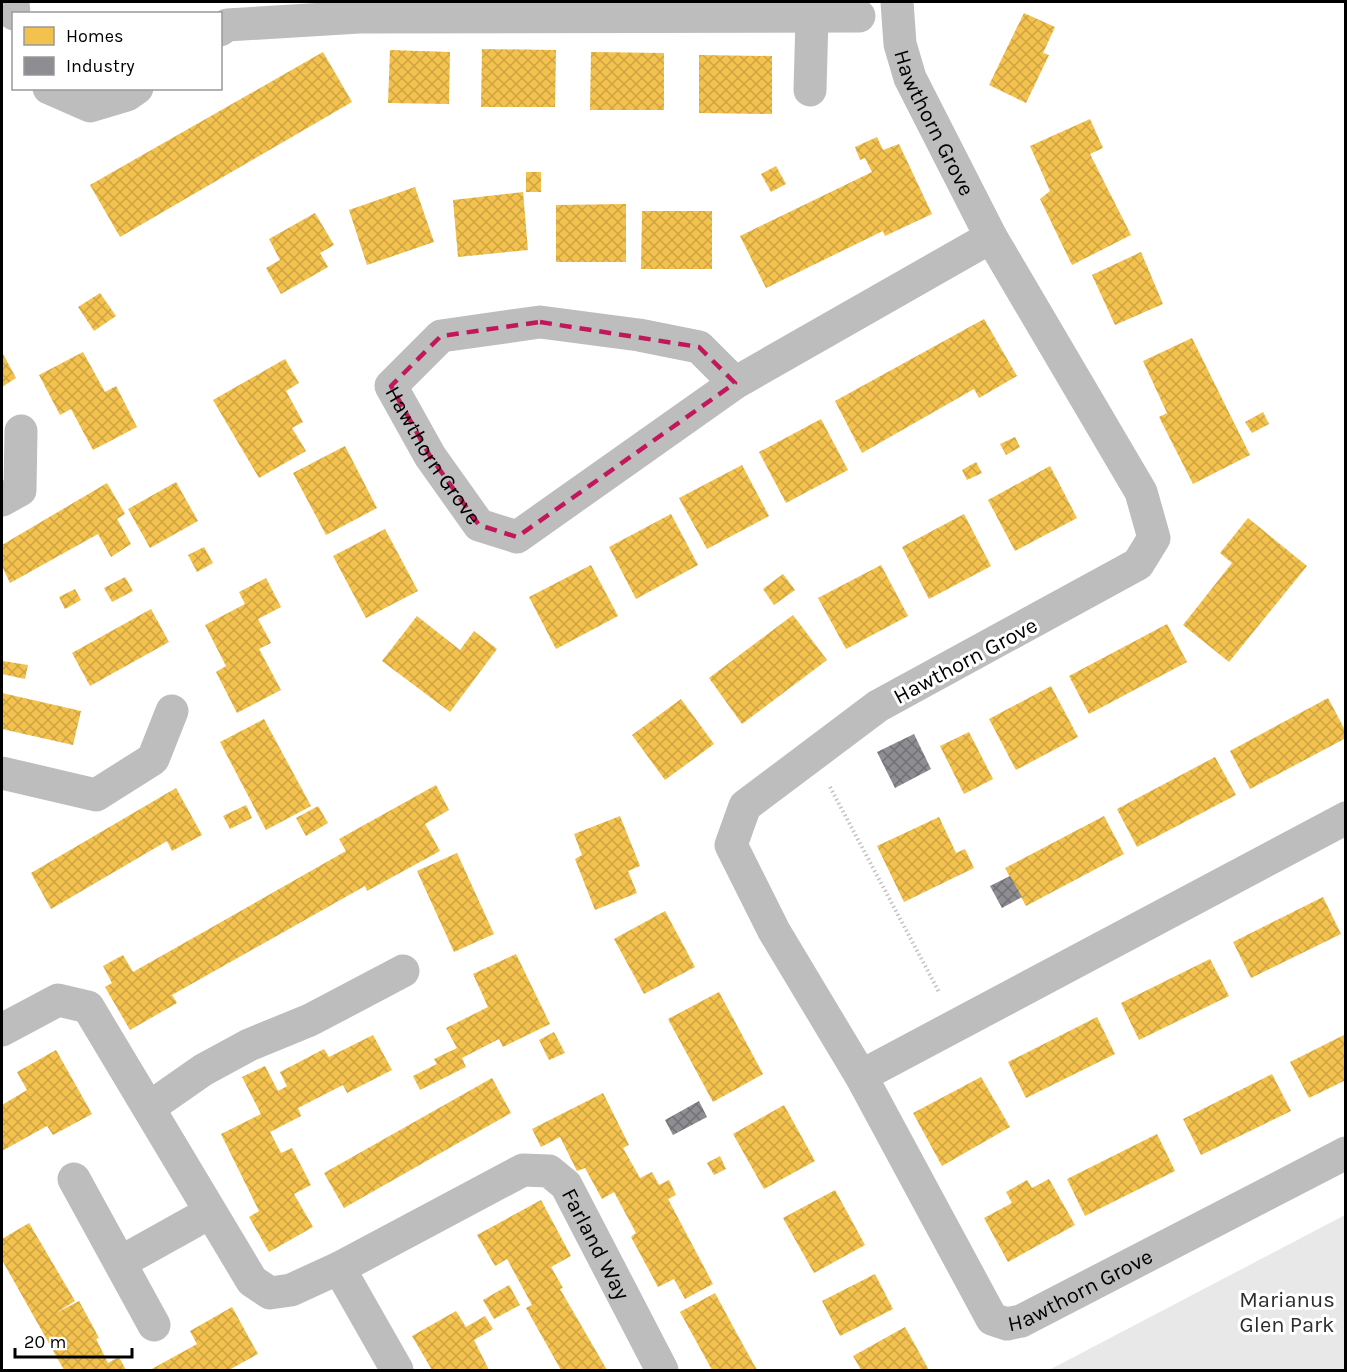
<svg xmlns="http://www.w3.org/2000/svg" width="1347" height="1372" font-family="Karla,sans-serif">
	<style>
		.park { fill: #e8e8e8 }
		.homes { fill: url(#homes-cross-hatch) }
		.industry { fill: url(#industry-cross-hatch) }
		.lines { fill: none; stroke-linecap: round; stroke-linejoin: round }
		.path { stroke: #c2c2c2; stroke-width: 4; stroke-dasharray: 1.5 3; stroke-linecap: butt }
		.minor { stroke: #bdbdbd; stroke-width: 33 }
		.marked { fill: none; stroke: #c2185b; stroke-width: 4.5; stroke-dasharray: 12 8; stroke-linejoin: round }
		.labels { text-anchor: middle; stroke-width: 6; stroke-linejoin: round; paint-order: stroke }
		.street-label { font-size: 22px; fill: #000; stroke: #fff }
		.park-label { font-size: 22px; fill: #2c2c2c; stroke: #fff }
	</style>
	<defs>
		<pattern id="homes-cross-hatch" width="8" height="8" patternUnits="userSpaceOnUse" patternTransform="scale(1.5)"><rect width="8" height="8" fill="#f2c14e"/><path d="M0 0l8 8M0 8l8-8" fill="none" stroke="#cea442"/></pattern>
		<pattern id="industry-cross-hatch" width="8" height="8" patternUnits="userSpaceOnUse" patternTransform="scale(1.5)"><rect width="8" height="8" fill="#8d8d92"/><path d="M0 0l8 8M0 8l8-8" fill="none" stroke="#717175"/></pattern>
	</defs>
	<rect width="100%" height="100%" fill="#fff"/>
	<polygon class="park" points="1345,1215 1345,1370 1049,1370"/>
	<g class="homes">
		<polygon points="1024,13 1055,27 1043,53 1049,55 1026,103 989,85"/>
		<polygon points="482,49 556,50 555,107 481,107"/>
		<polygon points="390,50 450,52 449,104 388,103"/>
		<polygon points="323,52 352,102 120,237 90,185"/>
		<polygon points="591,52 664,53 664,110 590,110"/>
		<polygon points="699,55 772,56 772,114 699,113"/>
		<polygon points="1090,119 1103,148 1090,154 1131,235 1072,265 1040,199 1050,191 1030,146"/>
		<polygon points="877,137 883,150 899,144 932,214 885,236 883,231 766,288 740,236 872,172 865,158 860,160 855,147"/>
		<polygon points="776,166 786,184 771,192 761,174"/>
		<rect x="526" y="172" width="15" height="20"/>
		<polygon points="415,187 434,242 367,265 349,210"/>
		<polygon points="523,192 528,250 458,257 453,200"/>
		<polygon points="626,204 626,262 556,262 556,205"/>
		<polygon points="642,211 712,211 712,269 641,269"/>
		<polygon points="315,213 334,245 320,253 328,267 281,294 266,268 280,260 269,239"/>
		<polygon points="1141,252 1163,304 1115,325 1092,275"/>
		<polygon points="100,293 116,316 94,331 78,307"/>
		<polygon points="984,319 1017,376 979,398 974,389 862,453 835,401"/>
		<polygon points="1192,338 1250,455 1193,484 1159,417 1167,413 1143,361"/>
		<polygon points="2,352 16,378 2,387"/>
		<polygon points="83,352 105,392 116,386 137,427 93,450 71,409 60,415 39,375"/>
		<polygon points="285,359 299,383 286,391 303,422 292,428 306,451 259,478 213,400"/>
		<polygon points="1263,412 1269,424 1252,433 1245,422"/>
		<polygon points="821,419 848,470 786,503 759,452"/>
		<polygon points="1015,437 1020,447 1006,455 1000,444"/>
		<polygon points="345,446 377,508 326,535 293,473"/>
		<polygon points="976,462 982,473 967,480 962,470"/>
		<polygon points="742,465 769,516 707,549 679,498"/>
		<polygon points="1050,466 1077,518 1015,551 988,500"/>
		<polygon points="176,482 198,521 150,548 128,509"/>
		<polygon points="107,483 125,514 117,519 131,544 111,557 98,534 10,583 2,566 2,545"/>
		<polygon points="671,514 698,565 636,599 609,547"/>
		<polygon points="964,514 991,566 929,599 902,547"/>
		<polygon points="1248,518 1307,566 1229,662 1183,625 1232,563 1220,553"/>
		<polygon points="385,529 418,591 366,618 333,556"/>
		<polygon points="204,547 213,563 197,572 188,555"/>
		<polygon points="591,565 618,616 556,649 529,597"/>
		<polygon points="881,565 908,616 846,649 818,598"/>
		<polygon points="783,574 795,590 774,605 763,589"/>
		<polygon points="125,577 133,591 112,602 104,588"/>
		<polygon points="266,578 281,607 258,619 271,643 259,649 281,690 237,713 216,672 226,666 205,625 245,604 239,592"/>
		<polygon points="75,589 81,600 65,609 59,597"/>
		<polygon points="151,609 169,642 90,686 72,653"/>
		<polygon points="793,615 827,660 742,724 709,678"/>
		<polygon points="417,616 460,650 474,631 497,649 450,712 382,661"/>
		<polygon points="1167,624 1187,662 1089,714 1069,676"/>
		<polygon points="3,661 28,665 25,679 2,674"/>
		<polygon points="1051,686 1078,737 1016,770 989,719"/>
		<polygon points="2,693 81,711 73,745 2,729"/>
		<polygon points="1328,698 1346,732 1346,738 1250,789 1230,751"/>
		<polygon points="681,699 714,744 665,780 632,735"/>
		<polygon points="264,719 311,806 266,830 220,742"/>
		<polygon points="969,732 993,779 964,794 940,746"/>
		<polygon points="1215,757 1236,795 1137,847 1117,809"/>
		<polygon points="436,785 449,810 425,824 440,851 367,891 365,886 172,995 177,1003 130,1030 105,987 112,983 103,966 123,955 133,972 346,851 339,839"/>
		<polygon points="176,788 202,835 172,851 167,841 51,909 31,873"/>
		<polygon points="246,805 252,818 230,829 223,816"/>
		<polygon points="318,806 328,823 306,836 296,818"/>
		<polygon points="620,816 640,866 628,871 637,893 595,910 575,859 582,855 574,834"/>
		<polygon points="1104,816 1124,854 1026,906 1005,868"/>
		<polygon points="939,817 956,853 965,849 974,868 904,902 877,846"/>
		<polygon points="457,853 494,934 454,952 417,871"/>
		<polygon points="1323,897 1341,934 1251,978 1233,942"/>
		<polygon points="665,911 695,967 644,994 614,939"/>
		<polygon points="516,954 550,1024 503,1047 499,1039 462,1058 466,1067 420,1090 413,1076 437,1064 434,1059 457,1048 446,1028 488,1007 473,974"/>
		<polygon points="1210,959 1229,996 1139,1040 1121,1003"/>
		<polygon points="719,992 763,1074 713,1102 668,1019"/>
		<polygon points="1097,1017 1115,1054 1026,1098 1008,1062"/>
		<polygon points="554,1032 565,1053 549,1060 539,1040"/>
		<polygon points="1346,1034 1346,1080 1309,1098 1290,1062"/>
		<polygon points="373,1035 392,1070 347,1093 343,1085 298,1108 301,1116 270,1132 281,1153 292,1148 311,1185 294,1194 313,1227 269,1252 249,1217 259,1211 221,1134 261,1114 242,1077 265,1066 278,1091 287,1086 280,1072 324,1049 329,1057"/>
		<polygon points="56,1050 92,1114 53,1135 47,1126 2,1151 2,1105 27,1090 17,1072"/>
		<polygon points="1272,1074 1291,1111 1201,1155 1183,1119"/>
		<polygon points="981,1077 1010,1127 942,1166 913,1113"/>
		<polygon points="492,1078 511,1113 344,1208 324,1173"/>
		<polygon points="603,1093 629,1145 623,1148 640,1178 652,1172 659,1185 669,1180 676,1195 668,1199 713,1284 685,1299 674,1279 658,1287 631,1237 636,1233 614,1192 602,1199 585,1168 577,1171 560,1137 541,1147 532,1129"/>
		<polygon points="784,1105 815,1161 764,1189 733,1134"/>
		<polygon points="1157,1134 1175,1171 1085,1216 1067,1179"/>
		<polygon points="720,1156 726,1169 714,1175 707,1163"/>
		<polygon points="1049,1179 1075,1225 1008,1262 984,1218 1012,1203 1006,1192 1027,1180 1032,1188"/>
		<polygon points="835,1190 865,1245 814,1273 783,1218"/>
		<polygon points="541,1200 571,1256 551,1267 563,1288 560,1289 607,1370 561,1370 526,1308 532,1305 507,1259 495,1266 477,1235"/>
		<polygon points="29,1223 75,1301 56,1313 79,1301 99,1338 96,1339 108,1363 119,1357 126,1370 64,1370 2,1260 2,1239"/>
		<polygon points="875,1274 893,1309 840,1336 822,1301"/>
		<polygon points="509,1285 520,1305 494,1319 483,1300"/>
		<polygon points="715,1293 737,1334 757,1370 712,1370 680,1312"/>
		<polygon points="232,1307 258,1354 229,1370 150,1370 197,1344 190,1331"/>
		<polygon points="456,1311 466,1327 485,1316 493,1329 474,1340 489,1370 432,1370 412,1336"/>
		<polygon points="905,1327 929,1370 861,1370 853,1356"/>
	</g>
	<g class="industry">
		<polygon points="914,734 931,769 895,788 877,752"/>
		<polygon points="1010,876 1022,897 1002,908 990,886"/>
		<polygon points="699,1101 707,1117 673,1135 665,1120"/>
	</g>
	<g class="lines">
		<polyline class="path" points="830,787 939,992"/>
		<g class="minor">
			<polyline points="13,2 14,14"/>
			<path id="s1" d="M897,2l3,42 10,34 81,159 150,255 13,46 -16,26 -260,142 -133,100 -14,39 43,86 87,145 131,243 15,5 14,-3 325,-168"/>
			<polyline points="220,30 227,25 359,17 859,16"/>
			<polyline points="49,88 90,106 127,95 137,88"/>
			<polyline points="810,90 812,18"/>
			<path id="s2" d="M735,383l-36,-36 -60,-12 -99,-13 -99,14 -50,50 39,70 49,69 38,12 218,-154 256,-146"/>
			<polyline points="2,500 20,490 21,431"/>
			<polyline points="2,773 96,795 153,759 172,711"/>
			<path id="s3" d="M2,1030l56,-30 30,7 164,274 18,12 21,-3 48,-22 184,-98 26,1 17,14 96,185"/>
			<polyline points="861,1076 1346,818"/>
			<polyline points="150,1107 203,1070 249,1045 310,1020 403,971"/>
			<polyline points="74,1179 154,1325"/>
			<polyline points="121,1262 209,1213"/>
			<polyline points="339,1268 397,1370"/>
		</g>
	</g>
	<path class="marked" d="M540,322l159,25 36,36 -218,154 -38,-12 -49,-69 -39,-70 50,-50z"/>
	<g class="labels">
		<g class="street-label">
			<text dy="8" stroke="none"><textPath href="#s1" startOffset="128">Hawthorn Grove</textPath></text>
			<text dy="8" stroke="none"><textPath href="#s2" startOffset="464">Hawthorn Grove</textPath></text>
			<text transform="translate(965 660) rotate(-28)" y="8">Hawthorn Grove</text>
			<text dy="8" stroke="none"><textPath href="#s3" startOffset="832">Farland Way</textPath></text>
			<text dy="8" stroke="none"><textPath href="#s1" startOffset="1772">Hawthorn Grove</textPath></text>
		</g>
		<g class="park-label">
			<text x="1287" y="1307">Marianus<tspan x="1287" dy="25">Glen Park</tspan></text>
		</g>
	</g>
	<rect width="1347" height="1372" fill="none" stroke="#000000" stroke-width="6"/>
	<rect x="12" y="12" width="210" height="78" fill="#ffffff" stroke="#999999" stroke-width="1.5"/>
	<rect x="24" y="27" width="30" height="18" fill="#f2c14e" stroke="#999999" stroke-width="1.5"/>
	<text x="66" y="42" font-size="18" fill="#000000">Homes</text>
	<rect x="24" y="57" width="30" height="18" fill="#8d8d92" stroke="#999999" stroke-width="1.5"/>
	<text x="66" y="72" font-size="18" fill="#000000">Industry</text>
	<path d="M15 1348v9h117v-9" fill="none" stroke="#000000" stroke-width="3"/>
	<text x="24" y="1348" font-size="18" fill="#000000" stroke="#ffffff" stroke-width="4.5" paint-order="stroke">20 m</text>
</svg>
